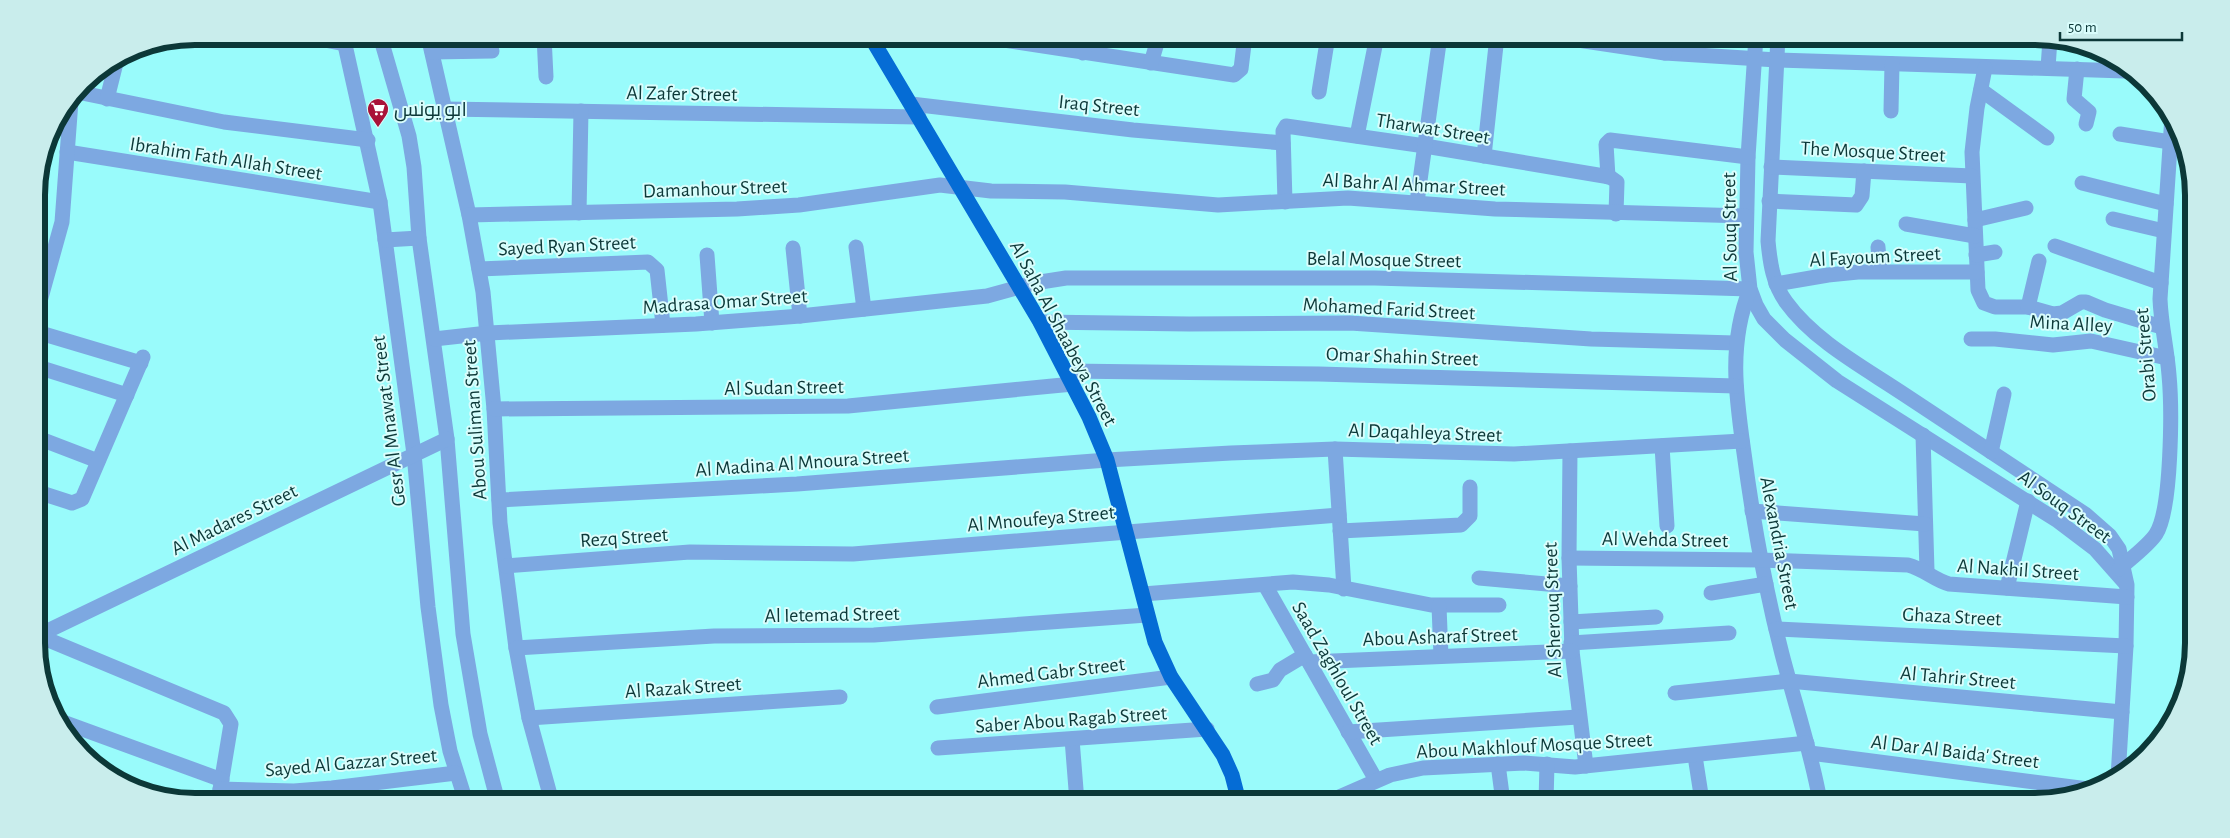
<svg xmlns="http://www.w3.org/2000/svg" width="2230" height="838" font-family="'Alegreya Sans',Cairo,sans-serif">
	<style>
		.lines { fill: none; stroke-linecap: round; stroke-linejoin: round }
		.minor { stroke: #7da8e1; stroke-width: 15 }
		.major { stroke: #056cd5; stroke-width: 15 }
		.labels { text-anchor: middle; stroke-width: 4; stroke-linejoin: round; paint-order: stroke }
		.street-label { font-size: 20px; fill: #0c3838; stroke: #d9fdfc }
		.poi-label { font-size: 20px; fill: #0c3838; stroke: #d9fdfc; text-anchor: start }
		.rim { fill: none; stroke: #0c3838; stroke-width: 6 }
	</style>
	<rect width="100%" height="100%" fill="#99fbfb"/>
	<g class="lines">
		<g class="minor">
			<polyline points="304,36 345,44"/>
			<polyline points="343,36 380,202 414,454 428,607 441,705 450,751 466,802"/>
			<polyline points="380,36 409,136 414,167 419,238 447,439 463,634 480,734 498,802"/>
			<polyline points="428,36 469,215 483,292 494,409 500,523 516,648 529,718 552,802"/>
			<polyline points="544,36 546,77"/>
			<polyline points="977,36 1234,75 1241,69 1245,36"/>
			<polyline points="1551,36 1665,53 1777,60 2125,71"/>
			<polyline points="1756,36 1748,157 1746,252 1750,289 1756,305 1764,319 1785,340 1837,381 2058,521 2095,549 2126,584"/>
			<path d="M1778,36l-10,205c2,22 5,43 18,61 29,40 79,66 119,93 60,39 120,79 180,119l25,22 9,13 8,36 -1,61 -8,131"/>
			<polyline points="432,52 492,51"/>
			<polyline points="1083,53 1088,36"/>
			<polyline points="1665,53 1667,36"/>
			<polyline points="1151,63 1159,36"/>
			<polyline points="1985,68 1977,108 1972,152 1978,290 1984,303 1995,307 2028,307 2053,314 2062,313 2081,302 2086,302 2105,310 2162,327"/>
			<polyline points="2048,68 2050,39"/>
			<polyline points="2077,69 2074,99 2089,112 2086,124"/>
			<polyline points="1981,90 2047,138"/>
			<polyline points="77,92 224,122 368,140"/>
			<polyline points="1319,92 1328,36"/>
			<polyline points="107,99 117,59"/>
			<polyline points="911,104 1133,130 1283,143"/>
			<polyline points="444,109 919,117"/>
			<polyline points="1891,111 1892,64"/>
			<polyline points="2120,134 2170,142"/>
			<polyline points="1357,136 1377,36"/>
			<polyline points="67,152 380,202"/>
			<polyline points="1484,156 1497,36"/>
			<polyline points="1771,167 1972,176"/>
			<polyline points="1608,177 1606,144 1610,140 1748,157"/>
			<polyline points="2082,183 2166,204"/>
			<polyline points="1769,201 1856,205 1862,196 1864,171"/>
			<polyline points="1285,202 1283,131 1286,126 1425,146 1610,177 1617,182 1616,214"/>
			<polyline points="1417,202 1440,36"/>
			<polyline points="579,213 581,111"/>
			<polyline points="469,215 737,209 799,205 940,185 991,191 1065,192 1218,205 1348,198 1495,209 1746,216"/>
			<polyline points="2113,219 2164,231"/>
			<polyline points="1975,220 2026,208"/>
			<polyline points="1906,224 1975,236"/>
			<polyline points="385,240 419,238"/>
			<polyline points="2055,246 2161,283"/>
			<polyline points="856,247 864,309"/>
			<polyline points="1878,247 1880,271"/>
			<polyline points="793,248 800,316"/>
			<polyline points="707,255 712,323"/>
			<polyline points="1976,255 1995,252"/>
			<polyline points="479,269 648,262 657,270 663,325"/>
			<polyline points="1776,284 1828,275 1858,272 1977,272"/>
			<polyline points="2028,307 2039,261"/>
			<polyline points="37,312 62,222 71,101"/>
			<polyline points="1040,322 1189,324 1350,323 1591,339 1735,343"/>
			<polyline points="37,332 141,363"/>
			<path d="M434,339l54,-6 208,-9 104,-8 187,-20 47,-13 32,-5h309l375,11c-22,55 -14,107 -6,164 9,68 21,135 38,201 13,50 29,97 38,147"/>
			<polyline points="1971,339 1995,339 2053,345 2091,341 2167,358"/>
			<polyline points="38,367 127,395"/>
			<polyline points="1067,371 1319,374 1736,386"/>
			<polyline points="494,409 848,406 1073,384"/>
			<polyline points="1923,435 1927,571"/>
			<polyline points="38,438 98,461"/>
			<polyline points="1662,446 1667,526"/>
			<polyline points="1335,449 1344,589"/>
			<polyline points="1570,451 1569,558 1572,651 1586,766"/>
			<polyline points="1991,452 2004,394"/>
			<polyline points="38,492 72,503 82,499 143,357"/>
			<polyline points="499,500 797,484 1107,460 1231,453 1335,449 1514,454 1742,441"/>
			<polyline points="1752,511 1925,524"/>
			<polyline points="1340,531 1461,525 1470,516 1470,487"/>
			<path d="M1569,558l192,2 147,5c16,4 26,15 41,19l178,13"/>
			<polyline points="506,566 690,552 853,554 1339,515"/>
			<path d="M2119,569c10,-9 30,-24 37,-35 16,-25 16,-127 13,-159 -2,-26 -8,-50 -9,-76l12,-183"/>
			<polyline points="1479,578 1570,586"/>
			<polyline points="1265,585 1376,780"/>
			<polyline points="2007,588 2028,501"/>
			<polyline points="1711,593 1766,584"/>
			<polyline points="1143,594 1293,582 1329,585 1431,605 1499,605"/>
			<polyline points="1439,606 1441,656"/>
			<polyline points="1571,622 1656,617"/>
			<polyline points="1776,629 2126,646"/>
			<polyline points="39,635 447,439"/>
			<polyline points="39,636 224,713 231,724 218,802"/>
			<polyline points="1571,643 1729,633"/>
			<polyline points="516,648 714,636 874,635 1147,615"/>
			<polyline points="1309,662 1572,651"/>
			<polyline points="1257,684 1273,680 1280,670 1305,655"/>
			<polyline points="1675,693 1789,681 2122,712"/>
			<polyline points="937,707 1171,677"/>
			<polyline points="529,718 840,697"/>
			<polyline points="63,722 222,780"/>
			<polyline points="1348,732 1578,717"/>
			<polyline points="1072,739 1077,802"/>
			<polyline points="938,748 1207,729"/>
			<polyline points="1810,753 2096,790"/>
			<polyline points="1695,756 1702,801"/>
			<polyline points="1498,764 1503,802"/>
			<polyline points="220,789 294,791 332,788 456,773"/>
			<polyline points="1328,802 1390,775 1423,768 1524,763 1575,767 1807,743"/>
			<polyline points="1546,802 1547,764"/>
		</g>
		<polyline class="major" points="870,36 1040,322 1089,417 1107,460 1155,642 1171,677 1223,755 1232,775 1239,802"/>
	</g>
	<defs>
		<g id="supermarket-pin" transform="scale(1.125)"><path d="M0 17L-7.5 6A9.5 9.5 0 1 1 7.5 6Z" fill="#a91238" stroke="#d9fdfc"/><path d="M-6-5.5h2.5l.6 2H6L4.5 2H-2.5L-4.4-4H-6ZM-1.5 3.2a1.3 1.3 0 1 0 .1 0ZM3 3.2a1.3 1.3 0 1 0 .1 0Z" fill="#fff"/></g>
	</defs>
	<g fill-rule="evenodd">
		<use href="#supermarket-pin" x="378" y="109"/>
	</g>
	<g class="labels">
		<g class="street-label">
			<text transform="translate(682 93) rotate(1)" y="7">Al Zafer Street</text>
			<text transform="translate(1099 105) rotate(6)" y="7">Iraq Street</text>
			<text transform="translate(1433 128) rotate(9)" y="7">Tharwat Street</text>
			<text transform="translate(1873 151) rotate(3)" y="7">The Mosque Street</text>
			<text transform="translate(226 158) rotate(9)" y="7">Ibrahim Fath Allah Street</text>
			<text transform="translate(1414 184) rotate(3)" y="7">Al Bahr Al Ahmar Street</text>
			<text transform="translate(715 188) rotate(-2)" y="7">Damanhour Street</text>
			<text transform="translate(1729 227) rotate(-91)" y="7">Al Souq Street</text>
			<text transform="translate(567 245) rotate(-3)" y="7">Sayed Ryan Street</text>
			<text transform="translate(1875 256) rotate(-3)" y="7">Al Fayoum Street</text>
			<text transform="translate(1384 259) rotate(1)" y="7">Belal Mosque Street</text>
			<text transform="translate(725 301) rotate(-4)" y="7">Madrasa Omar Street</text>
			<text transform="translate(1389 308) rotate(3)" y="7">Mohamed Farid Street</text>
			<text transform="translate(2071 323) rotate(3)" y="7">Mina Alley</text>
			<text transform="translate(1064 333) rotate(62)" y="7">Al Saha Al Shaabeya Street</text>
			<text transform="translate(2145 355) rotate(-95)" y="7">Orabi Street</text>
			<text transform="translate(1402 356) rotate(2)" y="7">Omar Shahin Street</text>
			<text transform="translate(784 387) rotate(-1)" y="7">Al Sudan Street</text>
			<text transform="translate(474 420) rotate(-94)" y="7">Abou Suliman Street</text>
			<text transform="translate(388 421) rotate(-97)" y="7">Gesr Al Mnawat Street</text>
			<text transform="translate(1425 432) rotate(2)" y="7">Al Daqahleya Street</text>
			<text transform="translate(802 462) rotate(-4)" y="7">Al Madina Al Mnoura Street</text>
			<text transform="translate(2065 506) rotate(36)" y="7">Al Souq Street</text>
			<text transform="translate(1041 518) rotate(-5)" y="7">Al Mnoufeya Street</text>
			<text transform="translate(234 519) rotate(-26)" y="7">Al Madares Street</text>
			<text transform="translate(624 537) rotate(-4)" y="7">Rezq Street</text>
			<text transform="translate(1665 539) rotate(1)" y="7">Al Wehda Street</text>
			<text transform="translate(1780 543) rotate(79)" y="7">Alexandria Street</text>
			<text transform="translate(2018 569) rotate(4)" y="7">Al Nakhil Street</text>
			<text transform="translate(1552 610) rotate(-92)" y="7">Al Sherouq Street</text>
			<text transform="translate(832 614) rotate(-1)" y="7">Al Ietemad Street</text>
			<text transform="translate(1952 616) rotate(3)" y="7">Ghaza Street</text>
			<text transform="translate(1440 636) rotate(-2)" y="7">Abou Asharaf Street</text>
			<text transform="translate(1051 672) rotate(-7)" y="7">Ahmed Gabr Street</text>
			<text transform="translate(1338 673) rotate(60)" y="7">Saad Zaghloul Street</text>
			<text transform="translate(1958 677) rotate(5)" y="7">Al Tahrir Street</text>
			<text transform="translate(683 687) rotate(-4)" y="7">Al Razak Street</text>
			<text transform="translate(1071 719) rotate(-4)" y="7">Saber Abou Ragab Street</text>
			<text transform="translate(1534 745) rotate(-3)" y="7">Abou Makhlouf Mosque Street</text>
			<text transform="translate(1955 751) rotate(7)" y="7">Al Dar Al Baida' Street</text>
			<text transform="translate(351 762) rotate(-5)" y="7">Sayed Al Gazzar Street</text>
		</g>
		<g class="poi-label">
			<text x="394" y="116">ابو يونس</text>
		</g>
	</g>
	<path d="M0 0H2230V838H0ZM195 45H2035A150 150 0 0 1 2185 195V643A150 150 0 0 1 2035 793H195A150 150 0 0 1 45 643V195A150 150 0 0 1 195 45Z" fill="#c9edec" fill-rule="evenodd"/>
	<path class="rim" d="M195 45H2035A150 150 0 0 1 2185 195V643A150 150 0 0 1 2035 793H195A150 150 0 0 1 45 643V195A150 150 0 0 1 195 45Z"/>
	<path d="M2060 32v8h122v-8" fill="none" stroke="#0c3838" stroke-width="2.5"/>
	<text x="2068" y="32" font-size="15" fill="#0c3838" stroke="#d9fdfc" stroke-width="4" paint-order="stroke">50 m</text>
</svg>
